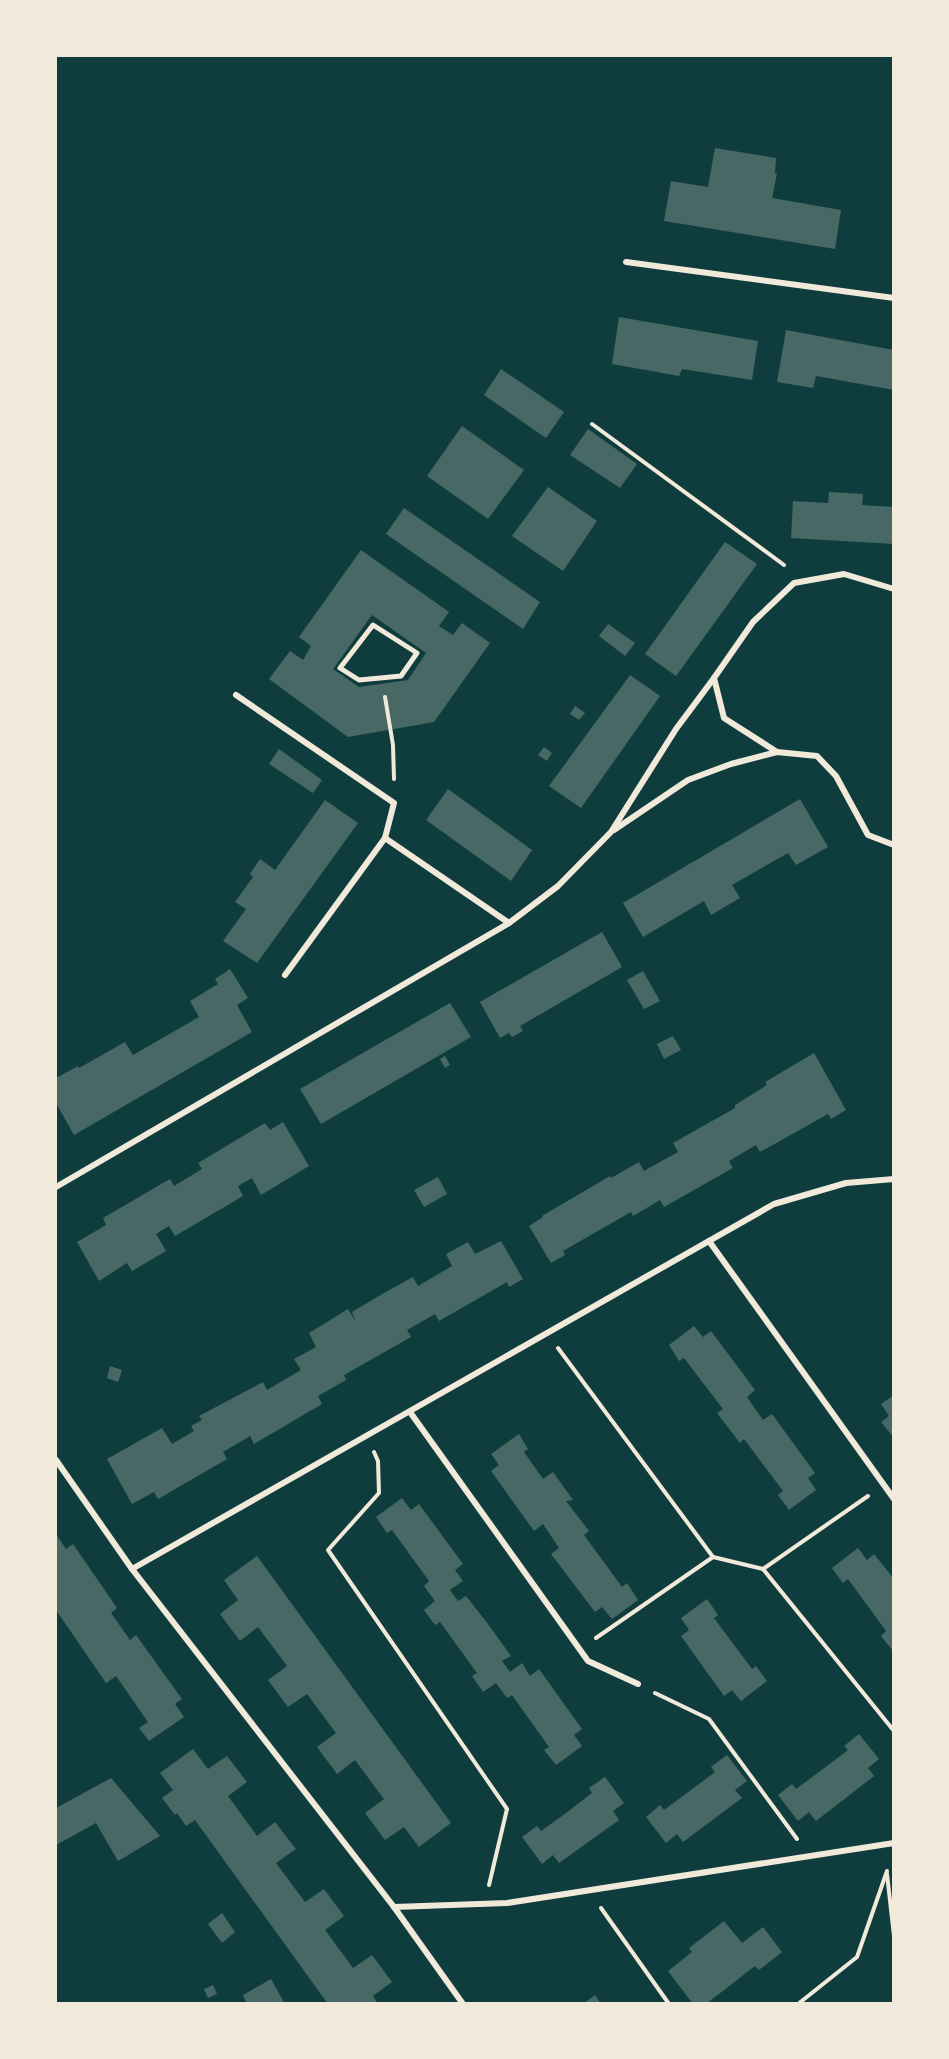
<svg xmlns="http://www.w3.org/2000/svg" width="949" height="2059" font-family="'Space Grotesk',sans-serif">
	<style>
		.building { fill: #486865; fill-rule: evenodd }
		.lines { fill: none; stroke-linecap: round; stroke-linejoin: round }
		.path { stroke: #f1e9da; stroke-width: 4 }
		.pedestrian { stroke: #f1e9da; stroke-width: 5 }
		.minor { stroke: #f1e9da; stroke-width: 6 }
	</style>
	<rect width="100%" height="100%" fill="#0f3d3e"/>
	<g class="building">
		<polygon points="715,148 776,158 775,173 777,173 772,198 841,210 835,249 664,221 671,181 708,187"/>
		<polygon points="619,317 758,341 752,380 682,369 679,376 612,364"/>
		<polygon points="786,330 894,350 894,390 816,376 813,388 777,382"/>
		<polygon points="501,369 564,412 546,438 484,395"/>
		<polygon points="462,426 524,470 488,519 427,476"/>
		<polygon points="588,429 637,464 620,488 570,455"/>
		<polygon points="548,487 597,521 563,571 512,536"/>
		<polygon points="829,492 863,494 862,505 894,507 894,544 791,538 793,501 828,503"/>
		<polygon points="404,508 540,602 523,629 386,534"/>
		<polygon points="725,542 757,564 676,676 645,654"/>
		<path d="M361,550l88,62 -10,14 14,9 9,-12 28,20 -56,79 -86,15 -79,-58 21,-28 13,9 8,-14 -12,-9zM372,615l54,38 -18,27 -49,7 -26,-18z"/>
		<polygon points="608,624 635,643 625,656 599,636"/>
		<polygon points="630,675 660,696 581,808 549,786"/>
		<polygon points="575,706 585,713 579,720 570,714"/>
		<polygon points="544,747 552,753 547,761 538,755"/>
		<polygon points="279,749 322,780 313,793 269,764"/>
		<polygon points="448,789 532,850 511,881 426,820"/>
		<polygon points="800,799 828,847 796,865 788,853 732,885 740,898 711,915 704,901 643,937 623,903"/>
		<polygon points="325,800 358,823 257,963 223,941 246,909 235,902 253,877 250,874 260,859 275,870"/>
		<polygon points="602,932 622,967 520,1026 523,1031 512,1037 509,1033 500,1038 480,1002"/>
		<polygon points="230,969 248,998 237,1005 252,1032 74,1135 56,1103 56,1078 78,1066 79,1068 125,1042 133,1055 199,1017 190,1001 218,984 215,979"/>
		<polygon points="643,971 660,1001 644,1009 627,980"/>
		<polygon points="450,1003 471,1037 321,1124 300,1089"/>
		<polygon points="673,1036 681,1050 664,1059 657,1044"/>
		<polygon points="814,1053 846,1110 831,1119 828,1114 760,1152 756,1145 729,1161 733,1168 664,1207 660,1200 633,1216 631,1212 563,1251 565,1255 551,1263 529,1226 543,1217 542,1216 610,1176 611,1178 639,1162 644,1171 678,1152 673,1143 735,1108 735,1105 767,1085 765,1082"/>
		<polygon points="445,1056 450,1065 445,1068 440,1059"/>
		<polygon points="283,1122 309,1166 261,1195 252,1178 238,1186 243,1196 175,1236 169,1226 156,1234 166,1251 132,1271 127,1263 99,1281 77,1242 106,1225 103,1218 170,1179 174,1186 202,1169 198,1163 265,1123 270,1130"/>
		<polygon points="438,1177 447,1194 424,1207 414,1190"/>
		<polygon points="501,1241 523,1279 509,1287 507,1282 439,1321 435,1314 407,1330 411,1337 344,1375 346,1380 318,1396 322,1404 254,1444 250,1436 223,1452 227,1459 158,1499 154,1492 132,1504 107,1459 162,1428 172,1444 194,1431 191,1426 202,1420 199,1416 263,1382 267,1390 301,1370 294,1359 316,1347 309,1333 348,1309 356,1322 352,1312 384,1293 413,1277 418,1286 452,1266 446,1254 468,1242 475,1254"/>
		<polygon points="694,1326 703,1337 711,1331 755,1390 747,1397 763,1420 772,1414 815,1473 808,1478 816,1490 789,1510 778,1495 783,1491 744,1439 740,1443 717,1413 723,1409 684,1358 679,1361 669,1345"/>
		<polygon points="110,1366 122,1370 118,1382 107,1378"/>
		<polygon points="894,1395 894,1438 881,1422 889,1416 881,1404"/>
		<polygon points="519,1434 528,1449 524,1452 543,1479 553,1472 573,1500 566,1501 589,1531 584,1535 622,1587 627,1583 638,1600 612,1619 602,1607 595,1612 551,1554 559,1548 543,1524 534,1531 491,1471 499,1465 491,1454"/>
		<polygon points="402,1498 411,1510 419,1504 463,1564 455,1570 463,1581 450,1590 458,1601 466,1596 488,1624 511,1656 502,1661 510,1672 522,1663 530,1676 539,1669 582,1729 574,1735 582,1746 556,1765 544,1750 549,1747 512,1695 507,1698 496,1683 483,1692 472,1676 477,1673 440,1622 435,1625 424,1610 435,1601 424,1586 429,1581 392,1530 387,1533 376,1517"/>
		<polygon points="56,1534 66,1549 73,1544 117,1608 111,1613 130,1640 136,1635 182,1699 175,1704 184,1717 149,1741 139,1728 148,1722 116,1676 106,1683 56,1610"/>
		<polygon points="858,1548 867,1560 874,1554 894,1579 894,1652 881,1636 886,1631 848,1579 843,1583 832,1568"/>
		<polygon points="257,1556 451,1823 419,1847 404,1827 385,1840 365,1813 384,1799 355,1760 337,1774 317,1747 336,1733 307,1694 288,1707 268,1680 287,1666 258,1627 240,1641 220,1614 238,1600 224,1580"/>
		<polygon points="707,1599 718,1615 714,1618 752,1669 756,1666 767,1681 741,1701 732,1690 724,1696 681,1636 689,1630 681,1618"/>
		<polygon points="859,1734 879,1759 868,1768 874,1776 816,1821 809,1812 798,1821 778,1795 792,1784 796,1789 823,1769 848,1750 844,1746"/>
		<polygon points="193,1749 208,1769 227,1756 247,1782 228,1796 257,1836 275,1822 296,1849 276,1863 305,1902 324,1889 344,1916 325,1930 353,1968 372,1955 392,1982 373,1996 378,2004 328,2004 195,1820 186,1826 177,1813 175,1815 162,1798 173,1790 160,1773"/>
		<polygon points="727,1755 747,1781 735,1790 742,1798 683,1842 677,1834 666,1843 646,1817 660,1805 664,1810 715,1772 711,1767"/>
		<polygon points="605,1777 624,1803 613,1811 619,1820 559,1863 553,1855 542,1864 522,1837 537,1826 541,1831 566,1813 592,1793 589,1788"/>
		<polygon points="111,1778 160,1836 118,1861 96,1823 56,1845 56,1808"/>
		<polygon points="222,1913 235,1932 222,1943 208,1924"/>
		<polygon points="724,1921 742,1943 763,1927 782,1952 759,1970 755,1966 706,2004 693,2004 668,1971 692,1952 689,1948"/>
		<polygon points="271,1979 285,2004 247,2004 243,1995"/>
		<polygon points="213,1985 217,1994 208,1998 204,1989"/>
		<polygon points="595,1995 601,2004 583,2004"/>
	</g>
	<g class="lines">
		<g class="path">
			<polyline points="592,424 784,565"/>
			<polyline points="385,697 393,745 394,779"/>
			<polyline points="558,1348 713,1557"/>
			<polyline points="374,1452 378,1461 379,1493 328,1550 507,1809 489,1885"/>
			<polyline points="868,1496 763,1569 894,1731"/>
			<polyline points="596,1638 713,1557 763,1569"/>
			<polyline points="655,1693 709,1719 797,1839"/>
			<polyline points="887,1874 894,1936"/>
			<polyline points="601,1908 669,2004"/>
			<polyline points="798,2004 857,1957 887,1871"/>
		</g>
		<polygon class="pedestrian" points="373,625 417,653 401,676 359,680 340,668"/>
		<g class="minor">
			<polyline points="626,262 894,298"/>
			<polyline points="714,678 724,718 777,752"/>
			<polyline points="236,695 394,803 385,838 285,975"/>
			<polyline points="614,830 688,780 731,764 777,752 817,756 836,776 868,835 894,845"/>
			<polyline points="385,838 509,923"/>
			<polyline points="56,1187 509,923 558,886 611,832 676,729 714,678 753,622 794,583 844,574 894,589"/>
			<polyline points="709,1241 894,1499"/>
			<polyline points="410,1412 588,1661 638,1684"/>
			<polyline points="56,1460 132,1569 394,1907 463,2004"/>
			<polyline points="132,1569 774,1204 846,1183 894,1179"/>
			<polyline points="394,1907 507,1903 894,1843"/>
		</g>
	</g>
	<rect width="949" height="2059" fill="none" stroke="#f1e9da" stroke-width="114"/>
</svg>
